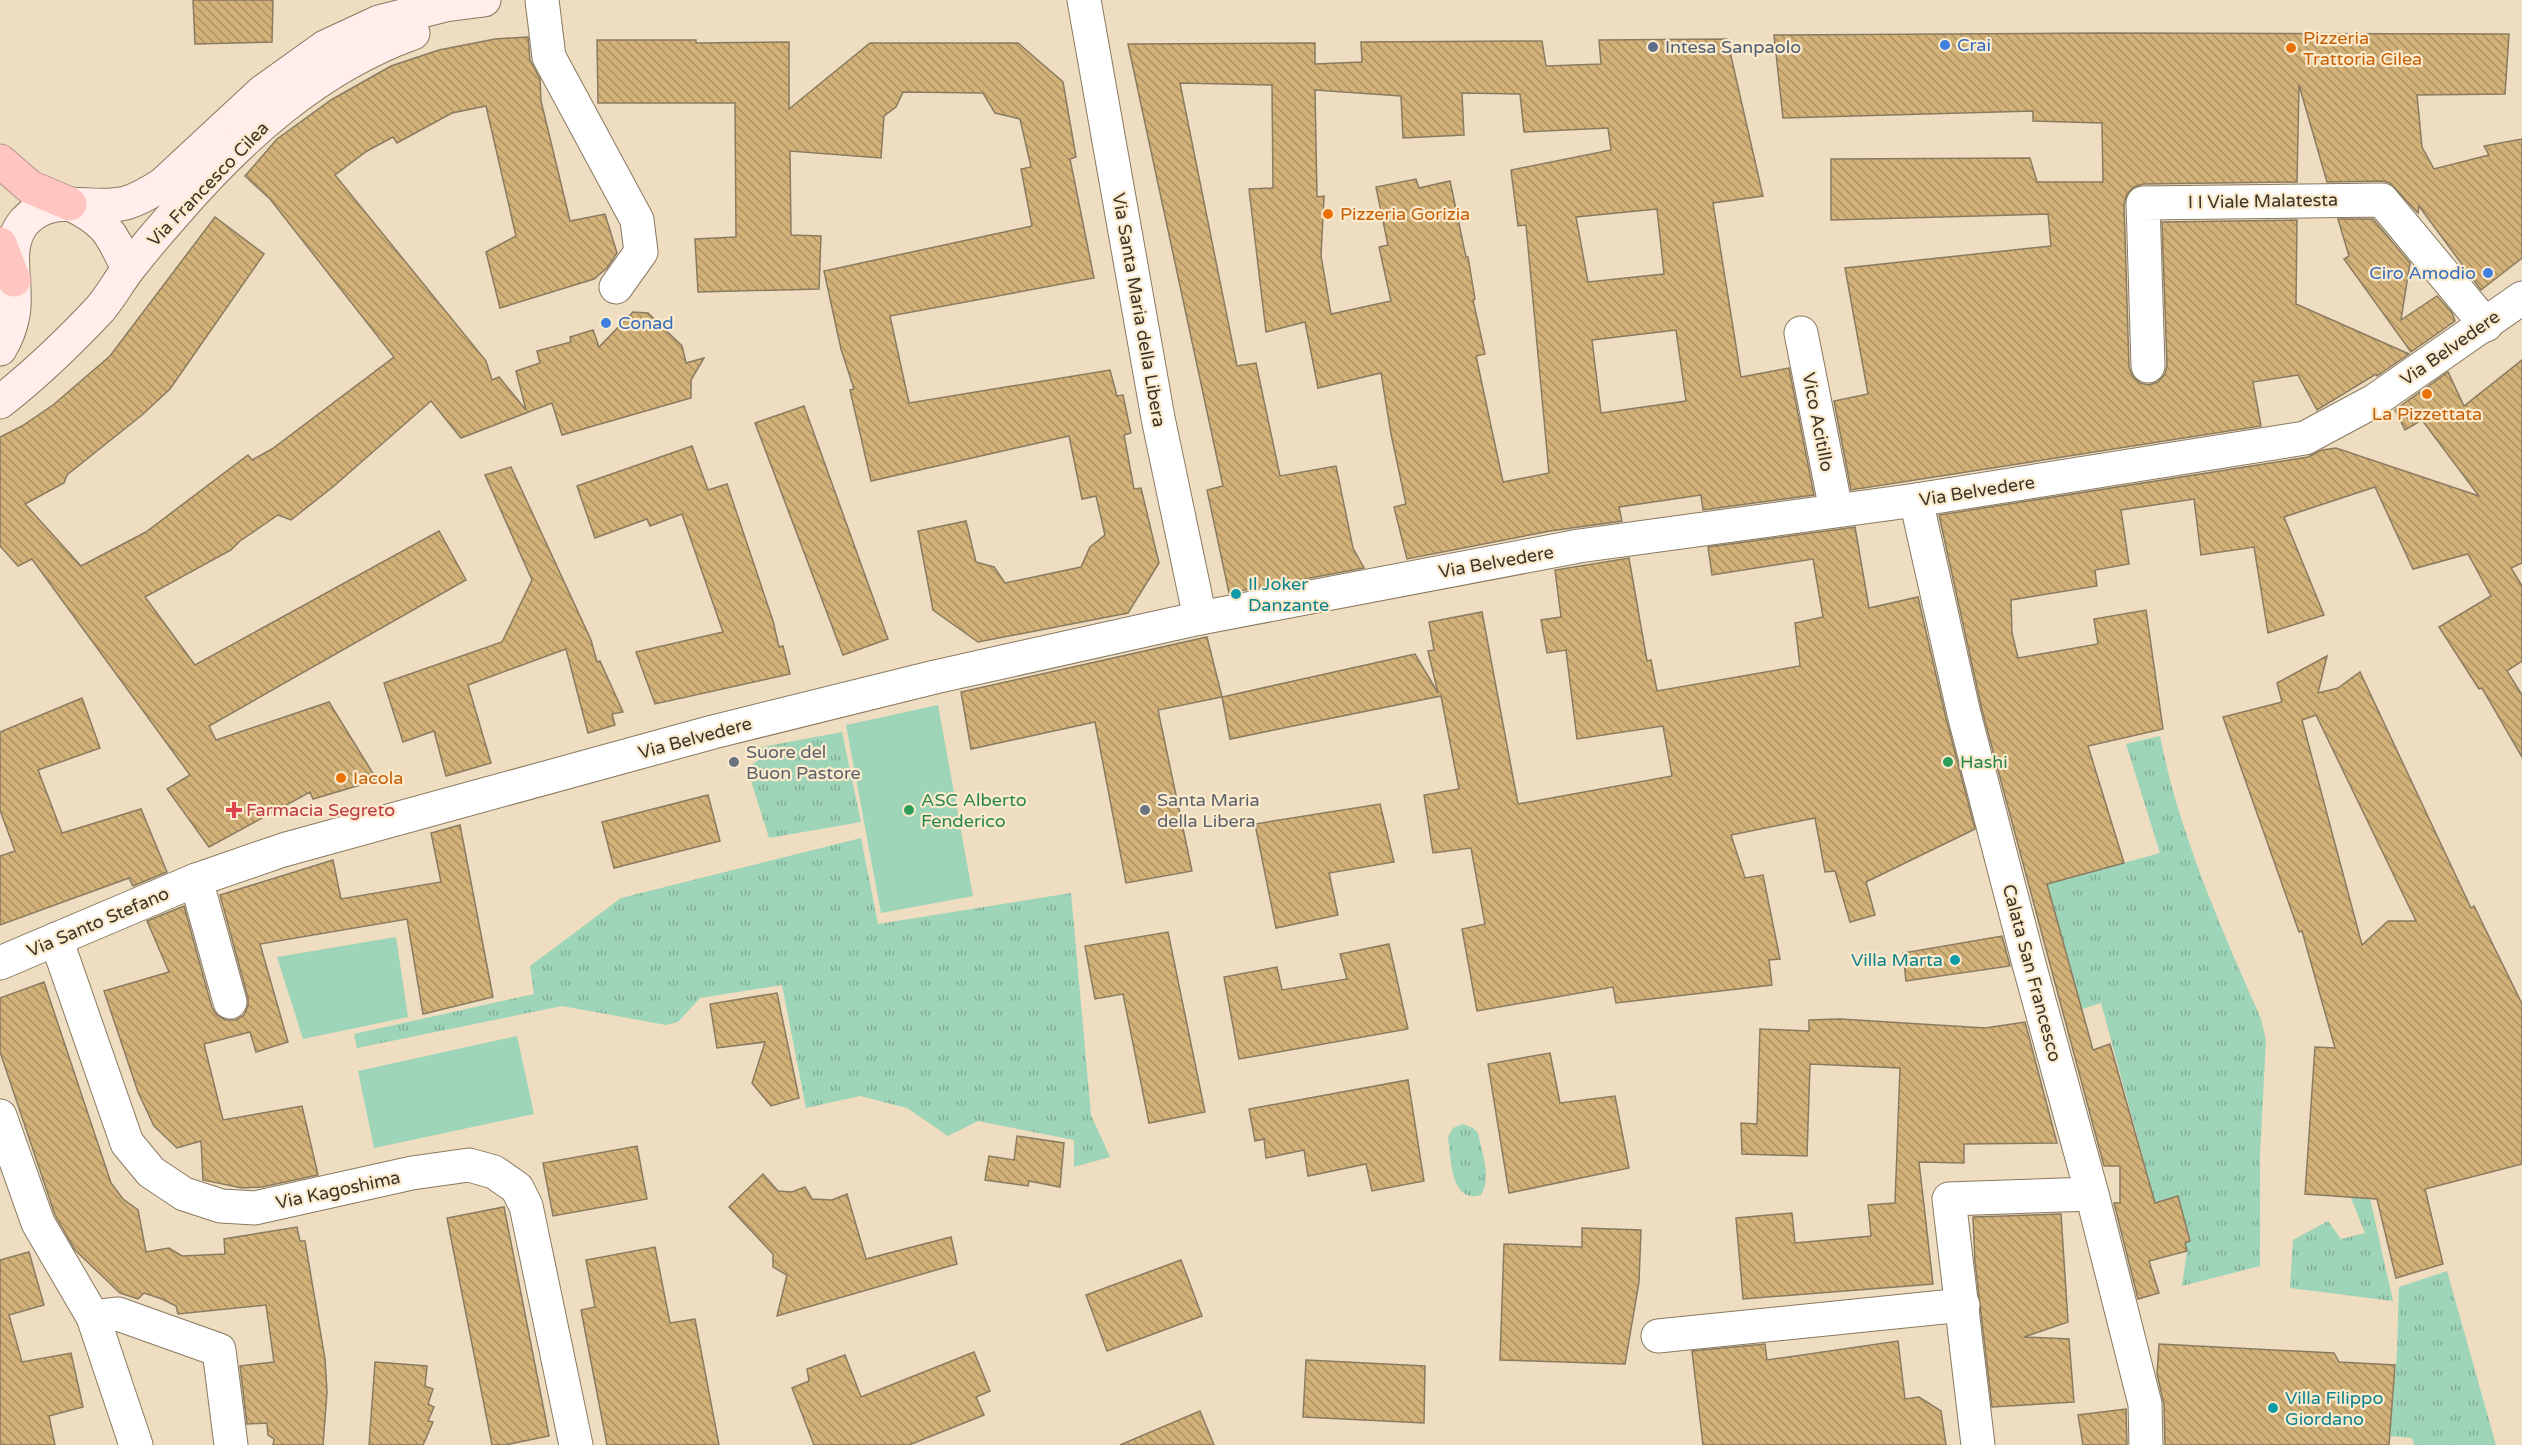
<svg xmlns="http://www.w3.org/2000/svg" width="2522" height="1445" font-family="'Varela Round',sans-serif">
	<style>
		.grass { fill: url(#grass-tufts) }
		.pitch { fill: #9ed4b8 }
		.building { fill: url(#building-back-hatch); stroke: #8a7b60; stroke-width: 1.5; fill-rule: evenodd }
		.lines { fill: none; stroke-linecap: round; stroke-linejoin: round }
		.street-casing { stroke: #89795f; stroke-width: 35 }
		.secondary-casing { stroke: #89795f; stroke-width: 35 }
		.highway-casing { stroke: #ba928c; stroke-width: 35 }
		.street { stroke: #fff; stroke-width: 33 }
		.secondary { stroke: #ffeeec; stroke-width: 33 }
		.highway { stroke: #ffc5c1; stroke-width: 33 }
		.shop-dot { fill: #3f7fe0; stroke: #fbeacc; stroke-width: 2 }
		.service-dot { fill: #5c6f8a; stroke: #fbeacc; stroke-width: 2 }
		.food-dot { fill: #e8710a; stroke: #fbeacc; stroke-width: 2 }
		.culture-dot { fill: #0f9aa8; stroke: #fbeacc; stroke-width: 2 }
		.worship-dot { fill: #6b7280; stroke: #fbeacc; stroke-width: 2 }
		.leisure-dot { fill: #2e9e5b; stroke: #fbeacc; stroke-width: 2 }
		.health-dot { fill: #e0444e; stroke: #fbeacc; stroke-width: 2 }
		.labels { text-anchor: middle; stroke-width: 4.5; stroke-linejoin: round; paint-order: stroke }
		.food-label { font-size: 18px; fill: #c56008; stroke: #fbeacc; text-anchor: start }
		.shop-label { font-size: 18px; fill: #366cbe; stroke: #fbeacc; text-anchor: start }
		.service-label { font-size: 18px; fill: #4e5e75; stroke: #fbeacc; text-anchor: start }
		.street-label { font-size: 18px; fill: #3b3429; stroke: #fbeacc }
		.culture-label { font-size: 18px; fill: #0d838f; stroke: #fbeacc; text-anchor: start }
		.worship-label { font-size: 18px; fill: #5b616d; stroke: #fbeacc; text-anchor: start }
		.leisure-label { font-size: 18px; fill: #27864d; stroke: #fbeacc; text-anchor: start }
		.health-label { font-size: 18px; fill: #be3a42; stroke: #fbeacc; text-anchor: start }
	</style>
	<defs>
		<pattern id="grass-tufts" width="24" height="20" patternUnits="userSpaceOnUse" patternTransform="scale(1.5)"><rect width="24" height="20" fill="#9ed4b8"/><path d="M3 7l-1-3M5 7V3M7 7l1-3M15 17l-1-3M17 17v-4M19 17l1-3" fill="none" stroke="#82ad96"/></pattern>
		<pattern id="building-back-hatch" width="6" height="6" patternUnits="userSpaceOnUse" patternTransform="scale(1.5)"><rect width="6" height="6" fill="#d3b279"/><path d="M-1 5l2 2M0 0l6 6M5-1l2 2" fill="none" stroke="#ac9263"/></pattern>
	</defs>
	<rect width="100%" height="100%" fill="#eeddc0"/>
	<g class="grass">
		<polygon points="842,732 861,822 769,838 747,768 760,759 762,747"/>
		<path d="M2160,736c19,98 61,191 101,283l5,21 -6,115v111l-78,20 5,-35 -2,-8 5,-2 -12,-45 -23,6 -54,-199 -19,6 -35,-125 113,-31 -34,-109z"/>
		<polygon points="861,838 878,924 1071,893 1091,1115 1110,1157 1074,1167 1074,1140 978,1121 948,1136 907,1108 860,1096 806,1108 782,985 700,998 678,1022 666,1025 562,1006 357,1048 354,1034 534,994 530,966 621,898"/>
		<path d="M1463,1124l10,4 5,5c4,20 14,44 3,62 -31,9 -30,-37 -33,-58l5,-9z"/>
		<polygon points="2367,1185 2393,1301 2290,1288 2293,1240 2328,1221 2341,1239 2365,1233 2349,1193"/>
		<polygon points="2447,1271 2496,1445 2414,1445 2412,1438 2390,1436 2397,1352 2399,1287"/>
	</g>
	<g class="pitch">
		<polygon points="938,705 973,896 881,913 846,725"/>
		<polygon points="396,937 408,1017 303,1039 277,957"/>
		<polygon points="517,1036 534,1114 374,1148 358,1071"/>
	</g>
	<g class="building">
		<polygon points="193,0 273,0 272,42 195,44"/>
		<polygon points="2101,33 2509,34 2505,94 2417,95 2422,147 2434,169 2489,155 2484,146 2522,139 2522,258 2481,290 2419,206 2418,213 2390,183 2382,181 2327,182 2299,85 2297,182 2143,184 2134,187 2127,194 2124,204 2129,367 2132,375 2140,383 2149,385 2158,382 2165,374 2167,366 2162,222 2297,220 2296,304 2409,354 2377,376 2376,374 2317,410 2298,375 2253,382 2261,426 1851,490 1834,401 1868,394 1845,268 2051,246 2048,214 1831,220 1831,159 2030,158 2037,182 2103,182 2102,123 2033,121 2033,111 1783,118 1774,35"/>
		<polygon points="528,37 530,60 540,79 541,101 570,221 605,214 617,253 607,268 594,279 500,308 486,252 516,236 486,106 452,113 397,143 393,137 367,151 335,175 486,361 492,380 499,377 526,410 516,371 540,363 537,351 571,342 570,337 593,330 599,347 633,312 648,313 682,346 686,363 704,358 691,380 691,398 562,435 552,403 461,438 431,401 334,486 291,520 278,515 240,541 231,550 145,597 195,665 439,531 466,580 209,726 216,740 329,702 377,780 313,799 310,792 209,847 167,789 190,775 32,559 18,566 0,546 0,437 22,426 53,405 110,356 215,217 264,254 170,389 142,415 67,475 64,483 25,504 81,566 146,532 248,455 252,460 272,449 394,357 270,199 245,176 277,139 331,100 391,66 439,50 495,39"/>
		<path d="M1727,39l36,157 -50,7 28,174 48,-9 25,127 -111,15 -2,-15 -82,12 3,14 -72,10 -143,28 -13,-52 12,-3 -15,-70 -10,-61 -63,15 -13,-66 -39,10 -17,-143 24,-1 -1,-103 -92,-2 57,283 19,-3 24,113 56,-10 17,82 11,20 -135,25 -22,-103 16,-4 -95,-442 187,-1v21l47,-2 -1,-20 181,-1 4,25 55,-2 -2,-24zM1315,90l86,6 2,42 61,-3 -2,-42 58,1 4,38 84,-4 3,22 -100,20 7,56 8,-1 23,248 -46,9 -27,-126 9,-2 -12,-54 2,-1 -7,-42h-2l-16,-76 -31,7 -3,-9 -40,8 12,58 -9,2 12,54 -60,13 -10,-58 3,-60 -7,1zM1657,209l7,65 -76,8 -12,-65zM1676,330l10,71 -85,12 -9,-73z"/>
		<polygon points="597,40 696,40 696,43 789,42 789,109 870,43 1018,43 1063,82 1076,157 1070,159 1094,278 890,316 909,403 1110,370 1117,396 1123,395 1131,433 1124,435 1134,489 1141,488 1159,563 1128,613 978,642 933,610 918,531 966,521 976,562 994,567 1005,583 1081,567 1090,547 1105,535 1096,496 1082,499 1069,436 871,481 850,390 854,389 841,349 824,271 1032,226 1021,169 1031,167 1020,119 995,113 983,93 903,92 896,107 884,116 881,158 790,151 791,235 821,236 819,289 698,292 695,239 736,237 735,103 598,103"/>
		<polygon points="2338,219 2373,219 2410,263 2401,320 2437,296 2452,313 2455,321 2411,352 2344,259 2349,256"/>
		<polygon points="2522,360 2522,563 2511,568 2522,586 2522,661 2507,671 2522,695 2522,757 2482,688 2479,689 2439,627 2491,596 2468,554 2413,569 2375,487 2284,517 2324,615 2268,633 2254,547 2201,555 2194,499 2121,510 2129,564 2095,570 2097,586 2011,600 2012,633 2018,658 2098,644 2094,619 2146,610 2163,729 2088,746 2124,863 2047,884 2093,1050 2110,1044 2155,1203 2178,1196 2190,1241 2185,1243 2187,1251 2149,1261 2159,1293 2138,1299 2114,1203 2120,1203 2120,1166 2104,1166 1982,710 1939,515 2308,457 2322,450 2336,448 2479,496 2422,420 2405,430 2395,410 2448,372 2464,406"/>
		<polygon points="804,406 888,639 843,655 755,423"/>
		<polygon points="692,446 708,490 727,484 773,621 779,647 783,646 790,674 655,704 636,652 723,632 682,514 650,526 647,519 595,538 577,486"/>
		<polygon points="511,467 591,640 597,662 600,661 623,712 612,714 615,725 588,733 566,649 468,685 491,763 446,776 434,731 403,742 384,683 502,642 532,580 485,475"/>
		<polygon points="1855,527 1869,608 1918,597 1946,718 1975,829 1866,882 1875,915 1850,922 1835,871 1825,872 1815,818 1731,835 1745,878 1763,875 1780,959 1769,960 1772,985 1616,1003 1613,987 1477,1011 1462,929 1485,924 1471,848 1433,853 1424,795 1459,789 1441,696 1230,739 1222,697 1406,656 1415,654 1438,693 1428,651 1434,650 1429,622 1482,612 1518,804 1672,776 1663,726 1577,739 1566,650 1547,653 1541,620 1561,617 1555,570 1629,558 1647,661 1651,660 1657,691 1800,666 1795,623 1823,617 1813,559 1712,575 1708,547"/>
		<polygon points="1207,637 1222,697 1158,710 1192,871 1126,883 1095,722 971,749 961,692"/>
		<path d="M2327,656l-9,37 20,-5 22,-16 111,236 3,-2 48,98v160l-97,25 18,75 -47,14 -19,-79 -72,-5 10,-147 20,1 -33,-117 -3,1 -76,-215 59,-15 -5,-19zM2316,715l100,206h-28l-26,24 -60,-225z"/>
		<polygon points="82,698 100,748 38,770 62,833 141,809 167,872 133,886 129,878 0,925 0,856 15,851 0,810 0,732"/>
		<polygon points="708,795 720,841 614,868 602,822"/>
		<polygon points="1380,804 1394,862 1329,873 1338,915 1276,928 1255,824"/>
		<polygon points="460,825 493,997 423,1014 407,919 260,944 288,1042 256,1052 250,1032 204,1044 223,1120 302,1106 318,1175 262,1187 242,1188 203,1180 201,1141 177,1148 154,1126 138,1092 104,991 169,972 147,921 184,906 212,1008 217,1015 225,1020 236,1020 244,1015 248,1006 248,998 220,895 333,860 341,899 441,882 431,833"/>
		<polygon points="1168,932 1205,1112 1149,1123 1123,994 1095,999 1085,946"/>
		<polygon points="2002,936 2010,966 1906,981 1903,953"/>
		<polygon points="1389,944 1408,1029 1239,1059 1224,977 1277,967 1282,990 1347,979 1340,954"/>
		<polygon points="44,982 111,1183 123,1199 138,1210 146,1252 169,1248 182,1256 225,1254 224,1239 297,1227 300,1241 305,1241 325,1359 327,1392 323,1445 273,1445 274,1439 268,1435 267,1423 247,1424 240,1366 274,1362 266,1305 178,1314 176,1306 162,1299 144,1293 138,1299 120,1293 75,1250 55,1215 0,1052 0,998"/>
		<polygon points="777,993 799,1098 771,1106 752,1083 765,1042 717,1048 710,1004"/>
		<polygon points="1840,1019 1985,1028 2025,1022 2057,1143 1964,1144 1964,1163 1919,1162 1933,1284 1743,1299 1736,1218 1792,1213 1795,1243 1871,1236 1868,1205 1895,1203 1900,1068 1810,1064 1807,1156 1742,1154 1741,1123 1757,1124 1760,1029 1809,1031 1809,1020"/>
		<polygon points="1550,1053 1560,1103 1615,1096 1629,1168 1509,1193 1488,1064"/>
		<polygon points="1408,1080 1424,1181 1372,1191 1366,1164 1308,1176 1304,1150 1266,1158 1264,1139 1255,1141 1249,1109"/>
		<polygon points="1017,1136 1064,1143 1060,1187 1029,1181 1028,1186 985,1180 989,1156 1014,1160"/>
		<polygon points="637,1146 647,1199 553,1216 543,1163"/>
		<polygon points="763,1174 778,1191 792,1192 805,1187 812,1199 832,1200 847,1194 866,1259 951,1237 957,1264 777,1316 787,1275 773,1267 773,1254 729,1207"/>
		<polygon points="504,1207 549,1436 505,1445 492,1445 447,1218"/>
		<polygon points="2061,1214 2068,1322 2024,1337 2069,1339 2074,1402 1992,1407 1975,1262 1973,1217"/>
		<polygon points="1582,1228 1641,1230 1639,1282 1625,1364 1500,1360 1504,1244 1582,1247"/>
		<polygon points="655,1247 670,1323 695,1319 719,1445 607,1445 581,1310 595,1307 586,1260"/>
		<polygon points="29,1252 44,1305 9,1315 22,1362 71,1353 83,1407 49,1416 55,1445 0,1445 0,1260"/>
		<polygon points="1181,1260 1202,1316 1107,1351 1086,1295"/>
		<polygon points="1898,1341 1905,1399 1919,1397 1941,1411 1946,1445 1703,1445 1692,1351 1765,1344 1767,1360"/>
		<polygon points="2159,1344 2334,1353 2339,1362 2395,1365 2389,1445 2165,1445 2164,1404 2157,1374"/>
		<polygon points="974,1352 990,1391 976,1397 984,1415 909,1445 814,1445 792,1388 809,1381 807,1369 845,1355 861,1397"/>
		<polygon points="1306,1360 1425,1366 1424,1423 1303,1417"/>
		<polygon points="375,1362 427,1366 425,1386 433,1389 428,1404 434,1407 428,1421 433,1422 423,1445 369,1445"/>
		<polygon points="2126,1409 2127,1445 2083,1445 2078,1415"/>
		<polygon points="1200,1411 1214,1445 1120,1445"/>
	</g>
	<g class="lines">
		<g class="street-casing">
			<g id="street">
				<polyline points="542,0 549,57 637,220 641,252 616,287"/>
				<polyline points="1084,0 1158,418 1200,618"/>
				<polyline points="1801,333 1836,510"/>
				<polyline points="2148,366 2143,203 2382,200 2486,325"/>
				<polyline points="1916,500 1964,714 2029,964 2092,1194 2145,1404 2146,1445"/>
				<polyline points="196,880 230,1002"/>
				<polyline points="56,939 127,1143 151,1172 184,1194 221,1206 255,1208 412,1173 469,1165 494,1172 517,1188 526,1206 576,1445"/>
				<polyline points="0,963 196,880 283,850 713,732 935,677 1200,618 1579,546 1916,500 2305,438 2374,401 2522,298"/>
				<polyline points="0,1116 38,1223 93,1317 136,1445"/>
				<polyline points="93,1317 118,1314 219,1350 231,1445"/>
				<polyline points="1658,1336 1963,1305"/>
				<polyline points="1978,1445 1949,1199 2092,1194"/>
			</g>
		</g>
		<g class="secondary-casing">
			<g id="secondary">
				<path d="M70,204c37,18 41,29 58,65"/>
				<path d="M0,349c6,-10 11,-23 13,-34 6,-31 -11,-68 12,-94 29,-30 65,-9 101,-18 13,-4 25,-11 37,-19l99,-92 63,-45 54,-25 66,-17 39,-5"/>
				<path d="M0,402c36,-28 69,-60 100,-93 11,-13 19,-28 29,-41 15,-19 31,-38 47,-56 65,-75 142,-145 237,-179"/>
			</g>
		</g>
		<g class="highway-casing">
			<g id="highway">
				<polyline points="0,161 30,187 70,204"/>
				<polyline points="0,244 14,280"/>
			</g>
		</g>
		<use href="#street" class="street"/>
		<use href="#secondary" class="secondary"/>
		<use href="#highway" class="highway"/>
	</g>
	<g class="shop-dot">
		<circle cx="1945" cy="45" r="6"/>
		<circle cx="2488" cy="273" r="6"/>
		<circle cx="606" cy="323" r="6"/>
	</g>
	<circle class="service-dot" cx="1653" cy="47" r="6"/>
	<g class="food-dot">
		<circle cx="2291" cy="48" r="6"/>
		<circle cx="1328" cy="214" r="6"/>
		<circle cx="2427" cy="394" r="6"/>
		<circle cx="341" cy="778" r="6"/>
	</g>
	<g class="culture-dot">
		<circle cx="1236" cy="594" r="6"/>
		<circle cx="1955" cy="960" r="6"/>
		<circle cx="2273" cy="1408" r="6"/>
	</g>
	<g class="worship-dot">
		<circle cx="734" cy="762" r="6"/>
		<circle cx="1145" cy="810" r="6"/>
	</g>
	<g class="leisure-dot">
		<circle cx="1948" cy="762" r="6"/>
		<circle cx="909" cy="810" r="6"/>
	</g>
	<path class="health-dot" d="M231 801h6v6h6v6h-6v6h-6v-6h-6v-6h6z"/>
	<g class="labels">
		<g class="food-label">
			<text x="2303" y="44">Pizzeria<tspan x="2303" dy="21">Trattoria Cilea</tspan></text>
			<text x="1340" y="220">Pizzeria Gorizia</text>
			<text x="2427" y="420" text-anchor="middle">La Pizzettata</text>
			<text x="353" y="784">Iacola</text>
		</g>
		<g class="shop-label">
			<text x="1957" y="51">Crai</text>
			<text x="2476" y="279" text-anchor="end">Ciro Amodio</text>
			<text x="618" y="329">Conad</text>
		</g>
		<g class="service-label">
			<text x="1665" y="53">Intesa Sanpaolo</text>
		</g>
		<g class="street-label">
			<text transform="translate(208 184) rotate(-46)" y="6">Via Francesco Cilea</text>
			<text transform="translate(2263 201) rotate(-1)" y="6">I I Viale Malatesta</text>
			<text transform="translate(1139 310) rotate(80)" y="6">Via Santa Maria della Libera</text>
			<text transform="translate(2450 348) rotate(-35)" y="6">Via Belvedere</text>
			<text transform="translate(1818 422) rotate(79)" y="6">Vico Acitillo</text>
			<text transform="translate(1977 491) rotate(-9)" y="6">Via Belvedere</text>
			<text transform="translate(1496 562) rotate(-10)" y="6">Via Belvedere</text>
			<text transform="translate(695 738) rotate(-15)" y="6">Via Belvedere</text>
			<text transform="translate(98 922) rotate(-23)" y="6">Via Santo Stefano</text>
			<text transform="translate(2032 973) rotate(75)" y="6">Calata San Francesco</text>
			<text transform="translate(338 1190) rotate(-12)" y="6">Via Kagoshima</text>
		</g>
		<g class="culture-label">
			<text x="1248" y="590">Il Joker<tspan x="1248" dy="21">Danzante</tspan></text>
			<text x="1943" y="966" text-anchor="end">Villa Marta</text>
			<text x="2285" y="1404">Villa Filippo<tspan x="2285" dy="21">Giordano</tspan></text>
		</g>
		<g class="worship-label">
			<text x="746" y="758">Suore del<tspan x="746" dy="21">Buon Pastore</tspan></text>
			<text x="1157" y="806">Santa Maria<tspan x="1157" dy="21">della Libera</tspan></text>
		</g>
		<g class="leisure-label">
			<text x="1960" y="768">Hashi</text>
			<text x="921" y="806">ASC Alberto<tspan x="921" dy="21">Fenderico</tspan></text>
		</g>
		<g class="health-label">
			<text x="246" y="816">Farmacia Segreto</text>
		</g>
	</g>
</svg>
